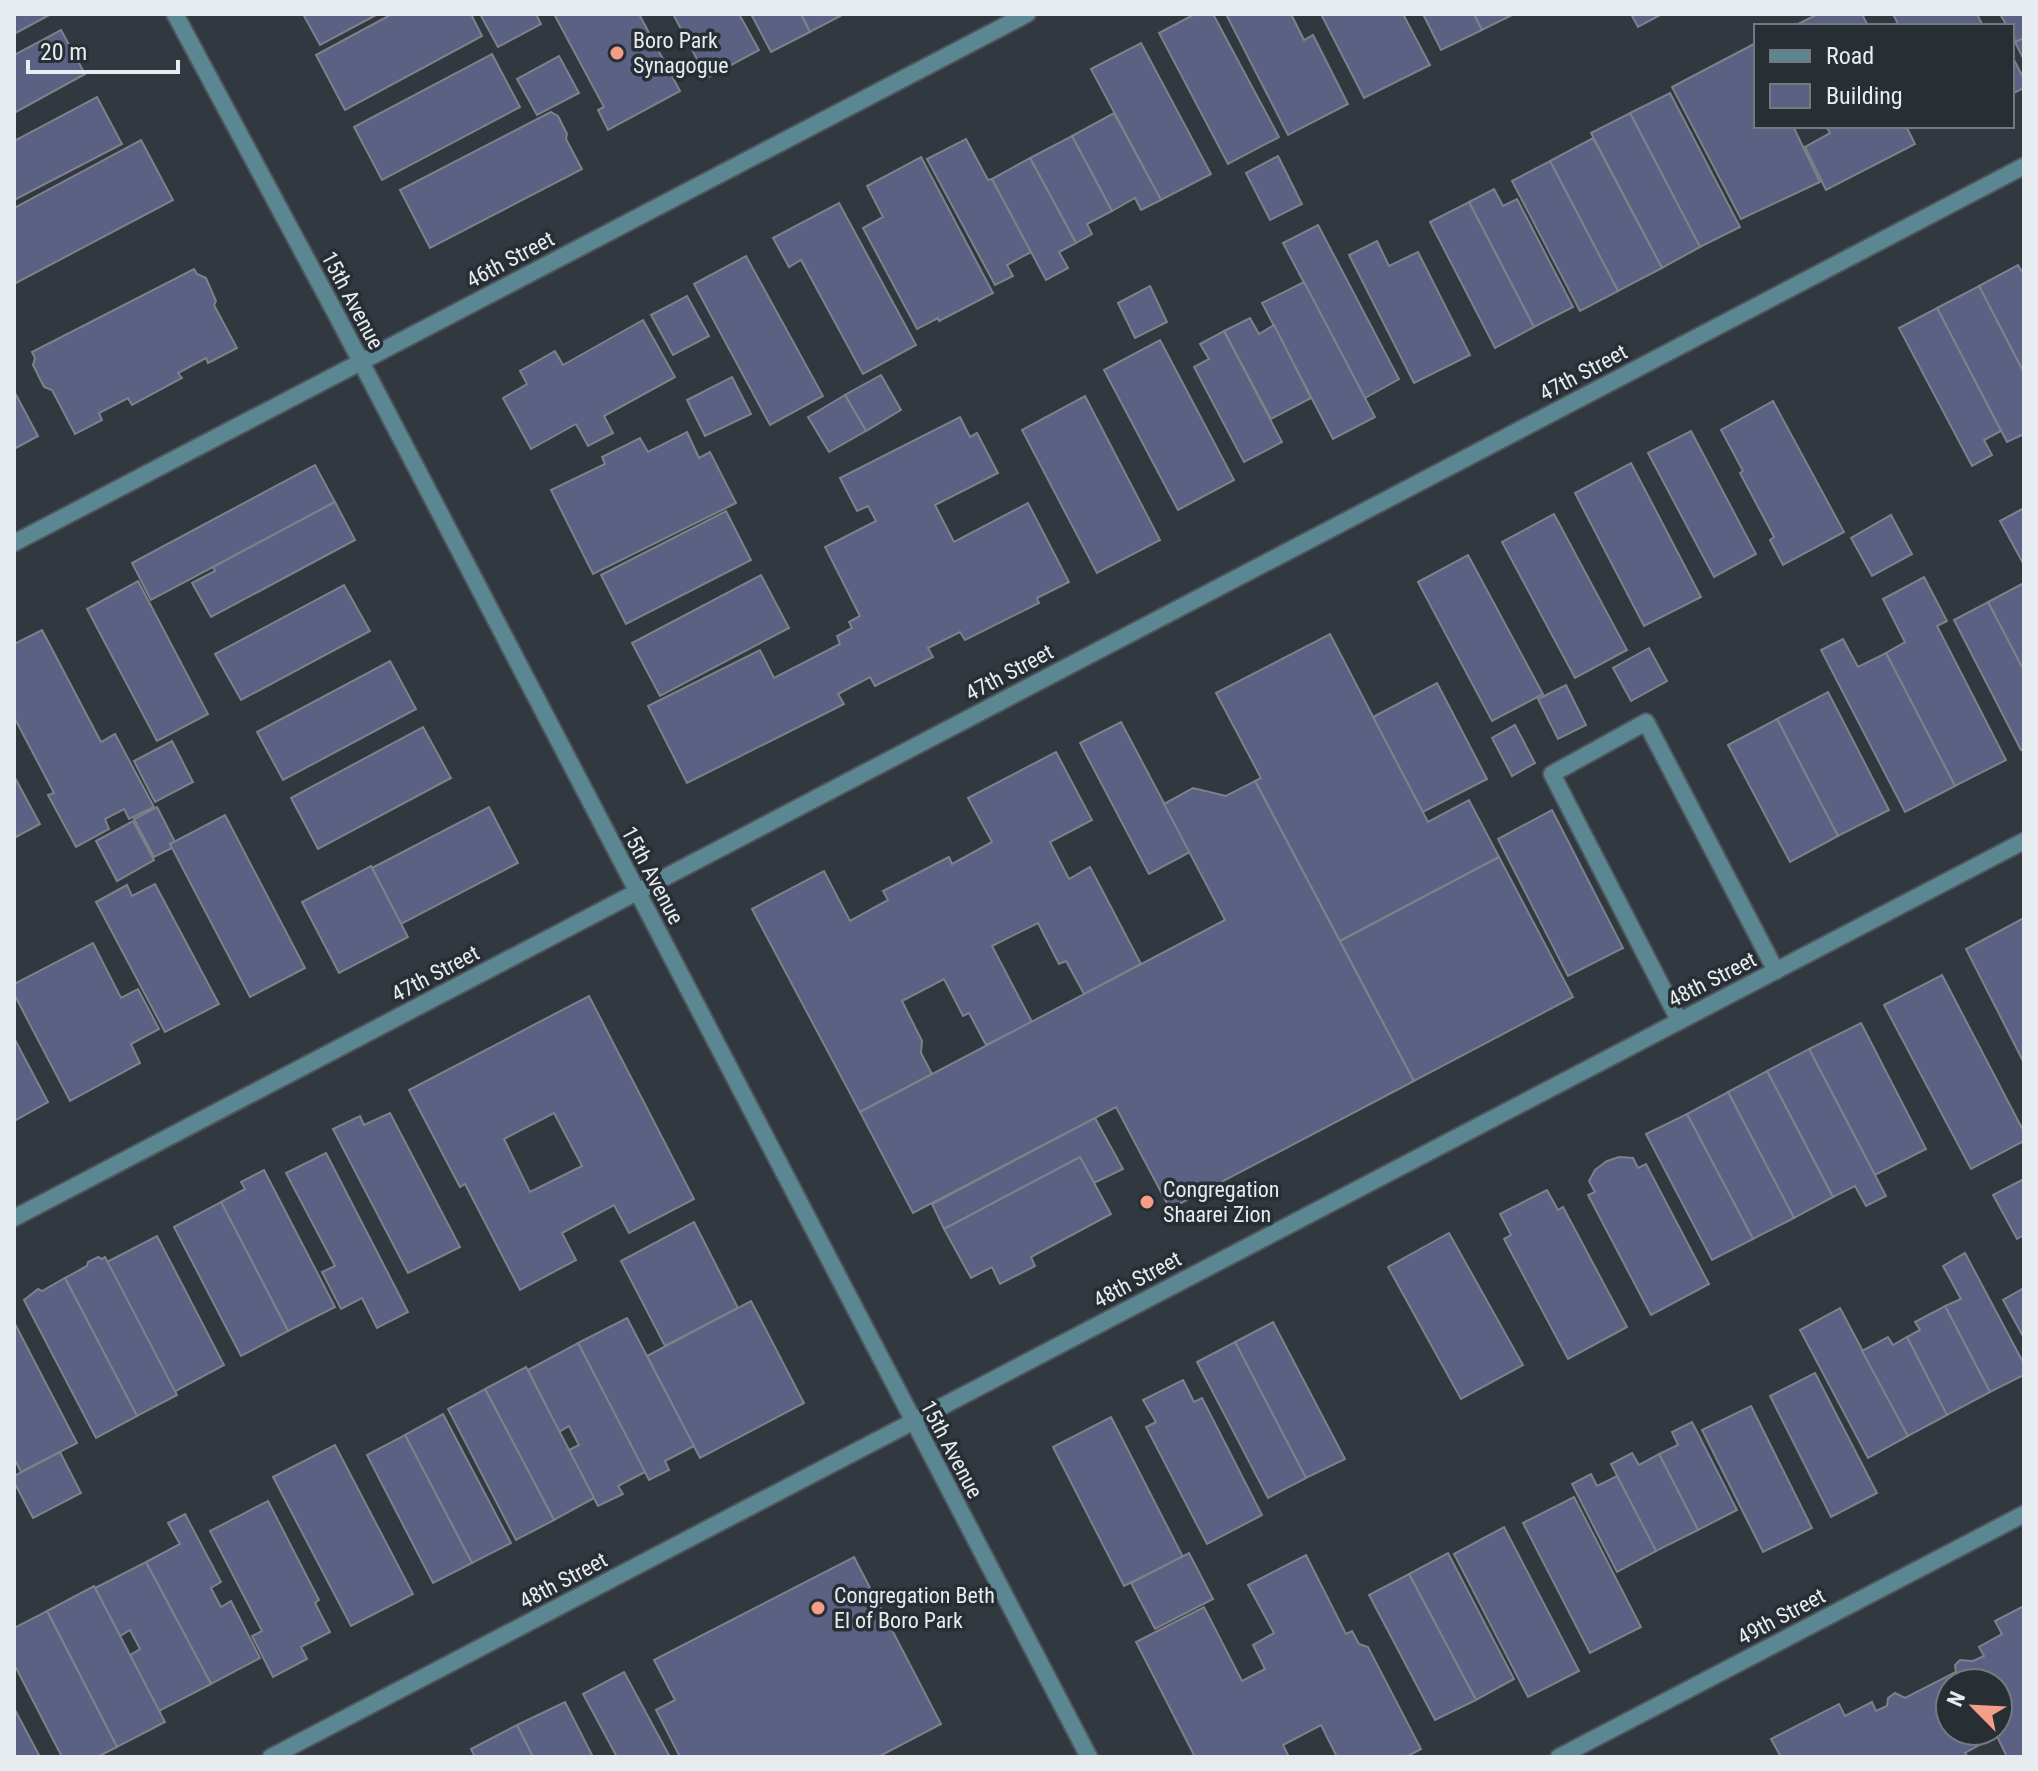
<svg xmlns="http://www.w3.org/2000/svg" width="2038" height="1771" font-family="'Roboto Condensed',sans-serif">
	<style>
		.building { fill: #5b6183; stroke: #7e808a; stroke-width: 2; fill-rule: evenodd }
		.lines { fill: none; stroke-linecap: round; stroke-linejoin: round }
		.lane-casing { stroke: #4e555b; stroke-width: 20 }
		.street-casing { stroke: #4e555b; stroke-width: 20 }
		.lane { stroke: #5b8793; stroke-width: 16 }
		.street { stroke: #5b8793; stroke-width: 16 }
		.poi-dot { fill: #f49e89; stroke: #272e34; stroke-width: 3 }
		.labels { text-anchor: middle; stroke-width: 7; stroke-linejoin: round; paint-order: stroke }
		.poi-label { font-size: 22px; fill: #e7ecf0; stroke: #272e34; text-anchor: start }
		.street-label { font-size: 22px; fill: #e7ecf0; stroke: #272e34 }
	</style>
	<rect width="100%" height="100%" fill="#31383f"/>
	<g class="building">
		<polygon points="14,14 51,14 14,34"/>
		<polygon points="303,14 378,14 320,45"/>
		<polygon points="392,14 471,14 482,36 345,110 316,55"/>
		<polygon points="480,14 536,14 541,24 498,47"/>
		<polygon points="554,14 639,14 680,91 608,130 598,110 604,107"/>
		<polygon points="673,14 739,14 759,50 707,78"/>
		<polygon points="751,14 801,14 810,32 771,52"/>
		<polygon points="801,14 844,14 810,32"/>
		<polygon points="1195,14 1213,14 1279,137 1228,164 1159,33"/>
		<polygon points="1226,14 1291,14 1304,40 1313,35 1348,104 1288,135"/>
		<polygon points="1321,14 1403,14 1430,65 1364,98"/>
		<polygon points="1423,14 1474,14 1482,30 1441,50"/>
		<polygon points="1474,14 1514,14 1482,30"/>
		<polygon points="1631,14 1662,14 1638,27"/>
		<polygon points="1818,14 1862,14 1868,26 1794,26"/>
		<polygon points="1893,14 1977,14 1983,26 1899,26"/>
		<polygon points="2000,14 2024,14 2024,38 2015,42 2012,26 2007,26"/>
		<polygon points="61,30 85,74 14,113 14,55"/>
		<polygon points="2024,38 2024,60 2015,42"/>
		<polygon points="1141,43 1211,174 1161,200 1091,69"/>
		<polygon points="1754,44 1756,126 1793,126 1820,182 1741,219 1672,87"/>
		<polygon points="492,54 520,107 382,180 354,127"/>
		<polygon points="559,56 579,93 537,115 517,79"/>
		<polygon points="2012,56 2024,79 2024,88 2012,94"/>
		<polygon points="1670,93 1740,227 1700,247 1630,113"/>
		<polygon points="97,97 122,144 14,200 14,141"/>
		<polygon points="551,112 558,116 567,134 566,139 582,169 430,248 400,190"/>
		<polygon points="1114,113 1161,200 1141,210 1135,198 1112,211 1072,136"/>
		<polygon points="1630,113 1700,247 1662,268 1591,133"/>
		<polygon points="1826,126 1906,126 1915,144 1826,190 1805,147 1830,133"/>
		<polygon points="1072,136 1112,211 1087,224 1092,234 1076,243 1030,158"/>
		<polygon points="1593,138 1662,268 1618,291 1550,161"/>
		<polygon points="966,139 988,180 992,179 1031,252 1007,265 1013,276 995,285 927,159"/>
		<polygon points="141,140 173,200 14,284 14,208"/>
		<polygon points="1278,156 1302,204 1270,220 1246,173"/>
		<polygon points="921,157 993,293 939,321 938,318 917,329 863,228 883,217 867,186"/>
		<polygon points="1030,158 1076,243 1059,252 1068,268 1046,280 992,179"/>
		<polygon points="1550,161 1618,291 1580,311 1512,181"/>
		<polygon points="1494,189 1503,206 1517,199 1573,307 1534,327 1469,202"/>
		<polygon points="1469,202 1534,327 1495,348 1430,222"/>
		<polygon points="839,203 916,345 863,374 801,260 789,267 773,238"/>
		<polygon points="1318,225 1399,379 1365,398 1283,243"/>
		<polygon points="1377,241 1389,266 1418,252 1470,355 1414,383 1349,255"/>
		<polygon points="746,256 823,396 770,425 694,284"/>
		<polygon points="2018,265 2024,275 2024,373 1979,286"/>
		<polygon points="194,269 197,274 206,278 216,301 214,305 237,348 208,363 206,358 178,373 182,378 132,405 128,398 99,413 102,420 75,434 52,390 44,387 33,365 35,358 32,352"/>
		<polygon points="1304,282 1375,417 1333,439 1262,303"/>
		<polygon points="1150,286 1167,322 1135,338 1118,303"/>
		<polygon points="1979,286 2024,373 2024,434 2007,442 1937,308"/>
		<polygon points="687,296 709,336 673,355 651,315"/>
		<polygon points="1937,308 2001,431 1984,440 1992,455 1972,466 1899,328"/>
		<polygon points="1250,318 1259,334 1274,325 1311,398 1271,419 1224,331"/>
		<polygon points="643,320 675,377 604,416 613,433 588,446 576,424 531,449 503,398 527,384 520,371 555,351 563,365"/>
		<polygon points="1224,331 1282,442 1244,462 1194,367 1209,359 1200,344"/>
		<polygon points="1160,340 1234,480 1178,510 1104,370"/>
		<polygon points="881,375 901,410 866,431 845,395"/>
		<polygon points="732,377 751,414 705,436 687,400"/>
		<polygon points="14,391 38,436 14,449"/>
		<polygon points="845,395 866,431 829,452 808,417"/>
		<polygon points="1085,396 1160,540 1097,573 1022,430"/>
		<polygon points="1773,401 1844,532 1783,565 1770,540 1774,537 1740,473 1743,471 1721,430"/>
		<polygon points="960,417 970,437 977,433 998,473 935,505 954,542 1028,503 1069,582 1037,598 1039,603 965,640 960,632 928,648 933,657 875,686 870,677 838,694 844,704 687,783 648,706 760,650 774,678 840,644 837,636 852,628 849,622 860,616 825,547 876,521 868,506 857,511 840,478"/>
		<polygon points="1691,431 1756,554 1714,577 1648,453"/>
		<polygon points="687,432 699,458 710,452 736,503 593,574 551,490 605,464 602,457 640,438 648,452"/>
		<polygon points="1631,463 1701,597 1644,626 1575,493"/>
		<polygon points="315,465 335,502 151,600 132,563"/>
		<polygon points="335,502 355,540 211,617 192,583 215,571 213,567"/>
		<polygon points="2024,508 2024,565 2000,521"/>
		<polygon points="726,511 751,560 626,624 601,575"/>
		<polygon points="1554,514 1627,650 1575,678 1502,542"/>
		<polygon points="1891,515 1912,554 1872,576 1851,538"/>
		<polygon points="1468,555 1543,694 1492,721 1418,582"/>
		<polygon points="761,575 789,628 660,696 632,643"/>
		<polygon points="1924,577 1947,621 1937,626 2006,760 1955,786 1886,653 1905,642 1883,599"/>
		<polygon points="138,581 208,714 157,741 87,609"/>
		<polygon points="2024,583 2024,671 1988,602"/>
		<polygon points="344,585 370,631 241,700 215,654"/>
		<polygon points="1988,602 2024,671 2024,748 2021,750 1954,620"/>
		<polygon points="42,630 101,742 115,734 154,807 129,819 124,809 105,819 109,829 76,847 48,795 54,793 14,717 14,644"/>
		<polygon points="1330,634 1428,822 1469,800 1499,857 1340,941 1255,781 1261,778 1216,693"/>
		<polygon points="1843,639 1858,667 1886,653 1955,786 1905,812 1821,650"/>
		<polygon points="1649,648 1667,681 1631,701 1613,668"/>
		<polygon points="390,661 416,709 283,780 257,732"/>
		<polygon points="1437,683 1487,779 1423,812 1373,717"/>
		<polygon points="1566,685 1586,725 1558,739 1538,699"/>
		<polygon points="1828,692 1889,810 1838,836 1777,719"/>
		<polygon points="1777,719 1838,836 1790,862 1728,745"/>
		<polygon points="1121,722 1190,852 1149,874 1080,743"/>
		<polygon points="1515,725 1535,763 1512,776 1492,738"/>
		<polygon points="423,727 451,778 318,849 291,798"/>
		<polygon points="172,741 193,782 155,802 134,761"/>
		<polygon points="1056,752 1092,820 1050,842 1069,879 1090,867 1141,964 1084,994 1066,961 1059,964 1038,923 992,946 1032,1022 986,1045 969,1013 963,1016 944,979 902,1001 922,1041 921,1053 932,1074 860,1112 752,909 824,871 850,921 888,900 883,891 949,857 952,864 992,842 968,798"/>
		<polygon points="14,776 40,824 14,838"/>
		<polygon points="1255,781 1414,1081 1170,1209 1116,1107 913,1213 860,1112 1225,920 1164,804 1193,788 1226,796"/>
		<polygon points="157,807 175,842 170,844 172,848 154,857 134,819"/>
		<polygon points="489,807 518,863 401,924 372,868"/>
		<polygon points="1552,810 1623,948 1568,976 1498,839"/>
		<polygon points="225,815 305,968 250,997 170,844"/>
		<polygon points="133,821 154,860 117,881 96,841"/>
		<polygon points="1499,857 1573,997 1414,1081 1340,941"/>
		<polygon points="371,866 408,937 339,973 302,902"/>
		<polygon points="155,884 219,1004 165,1032 96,902 127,885 132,896"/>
		<polygon points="2024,918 2024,1063 1966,949"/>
		<polygon points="93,943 121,998 138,989 159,1029 131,1044 140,1063 70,1101 14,994 14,984"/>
		<polygon points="1942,975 2024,1132 2024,1141 1971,1169 1884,1005"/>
		<path d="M589,996l105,203 -65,34 -15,-28 -52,28 14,27 -56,30 -55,-106 -5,3 -51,-97zM554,1113l28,53 -52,26 -26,-53z"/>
		<polygon points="1861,1023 1926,1149 1875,1175 1809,1049"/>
		<polygon points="14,1038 48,1102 14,1121"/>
		<polygon points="1809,1049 1886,1196 1866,1206 1855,1186 1833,1197 1767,1071"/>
		<polygon points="1767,1071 1833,1197 1794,1218 1728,1092"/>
		<polygon points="1728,1092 1794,1218 1753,1239 1687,1114"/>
		<polygon points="390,1113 460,1247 408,1273 333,1129 360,1116 364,1125"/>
		<polygon points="1687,1114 1753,1239 1712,1260 1646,1134"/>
		<polygon points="1095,1118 1123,1169 1094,1183 1080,1157 944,1229 932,1204"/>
		<polygon points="326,1153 408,1312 377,1328 362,1298 341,1309 322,1272 335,1266 286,1173"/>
		<polygon points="1080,1157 1111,1214 1031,1257 1035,1266 1000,1284 992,1267 971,1278 944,1229"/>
		<polygon points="1619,1157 1633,1158 1638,1168 1646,1164 1709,1284 1651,1315 1588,1195 1595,1192 1589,1181 1595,1170 1607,1161"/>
		<polygon points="264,1170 335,1307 288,1331 221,1202 245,1189 241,1182"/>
		<polygon points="2024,1179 2024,1235 2017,1239 1993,1195"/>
		<polygon points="1547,1190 1558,1210 1563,1207 1627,1327 1568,1359 1504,1239 1511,1235 1500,1214"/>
		<polygon points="221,1202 288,1331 241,1356 174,1227"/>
		<polygon points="694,1222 738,1308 665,1346 621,1261"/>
		<polygon points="1449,1233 1523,1365 1461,1399 1388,1267"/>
		<polygon points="157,1236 224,1365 174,1392 107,1262"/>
		<polygon points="1965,1253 2024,1364 2024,1375 1990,1392 1945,1306 1961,1299 1943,1266"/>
		<polygon points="98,1257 102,1259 105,1257 177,1395 137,1416 65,1278 87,1266 88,1262"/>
		<polygon points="65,1278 137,1416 96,1438 24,1300 38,1289 42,1291"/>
		<polygon points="2024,1288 2024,1338 2003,1300"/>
		<polygon points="751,1301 804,1403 700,1458 647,1356"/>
		<polygon points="1945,1306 1990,1392 1947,1415 1907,1337 1920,1330 1915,1322"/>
		<polygon points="1840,1308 1908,1436 1868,1458 1800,1330"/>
		<polygon points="627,1318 694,1446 665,1461 669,1470 649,1480 578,1343"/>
		<polygon points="14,1322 77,1443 21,1472 14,1458"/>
		<polygon points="1273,1322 1345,1459 1306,1478 1235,1342"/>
		<polygon points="1888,1337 1893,1345 1907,1337 1947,1415 1908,1436 1862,1351"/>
		<polygon points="1235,1342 1306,1478 1268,1498 1197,1362"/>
		<polygon points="578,1343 645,1472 618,1486 623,1494 598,1506 569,1450 579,1445 569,1426 559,1432 528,1370"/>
		<polygon points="526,1367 594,1498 554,1520 485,1389"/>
		<polygon points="1815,1373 1877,1493 1831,1517 1770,1396"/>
		<polygon points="1183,1380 1194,1402 1202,1398 1262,1515 1207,1544 1146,1427 1156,1422 1143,1400"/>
		<polygon points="485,1389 554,1520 516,1540 448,1409"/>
		<polygon points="1751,1406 1812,1528 1763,1552 1702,1430"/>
		<polygon points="443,1414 511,1543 472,1563 405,1435"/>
		<polygon points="1111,1417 1183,1557 1124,1586 1053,1447"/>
		<polygon points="1692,1422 1737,1510 1698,1530 1659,1454 1678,1445 1672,1432"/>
		<polygon points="405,1435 472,1563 433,1583 367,1455"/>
		<polygon points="335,1445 413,1594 351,1626 273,1477"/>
		<polygon points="60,1452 81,1493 33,1518 14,1482 14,1476"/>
		<polygon points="1632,1453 1639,1465 1659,1454 1698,1530 1656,1551 1611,1464"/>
		<polygon points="1591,1474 1597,1486 1617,1476 1656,1551 1617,1572 1572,1484"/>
		<polygon points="1574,1497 1641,1627 1590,1653 1523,1523"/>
		<polygon points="268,1501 319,1600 315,1603 330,1632 301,1647 307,1659 273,1677 252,1636 262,1631 210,1531"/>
		<polygon points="185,1514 221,1582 211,1588 221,1607 231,1601 260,1658 211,1684 146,1562 180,1544 168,1523"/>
		<polygon points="1504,1527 1579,1671 1528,1697 1454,1554"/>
		<polygon points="1189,1553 1213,1599 1155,1629 1131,1583"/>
		<polygon points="1448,1553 1514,1679 1476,1700 1409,1574"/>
		<polygon points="1306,1555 1346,1634 1352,1631 1359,1644 1368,1647 1421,1749 1406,1757 1337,1757 1321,1725 1283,1745 1289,1757 1195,1757 1136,1642 1204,1607 1242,1681 1265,1669 1253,1645 1274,1633 1248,1585"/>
		<polygon points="854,1557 941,1724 878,1757 680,1757 656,1710 675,1700 654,1660"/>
		<polygon points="146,1562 211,1684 159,1711 130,1655 140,1649 130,1630 120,1636 95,1588"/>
		<polygon points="1409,1574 1476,1700 1435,1720 1369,1595"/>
		<polygon points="94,1586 165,1722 117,1747 47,1611"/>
		<polygon points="2024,1606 2024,1757 2007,1757 1995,1732 1990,1735 1988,1731 1998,1731 1998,1683 1950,1683 1950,1731 1976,1731 1981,1744 1965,1753 1968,1757 1781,1757 1771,1739 1839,1704 1845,1716 1872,1702 1876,1711 1887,1706 1888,1698 1895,1693 1905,1698 1956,1672 1955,1665 1960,1660 1973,1661 1984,1656 1979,1647 2002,1634 1995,1621"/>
		<polygon points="47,1611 117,1747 97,1757 62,1757 14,1664 14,1628"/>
		<polygon points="624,1672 670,1757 617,1757 583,1694"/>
		<polygon points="565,1702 593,1757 533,1757 517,1725"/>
		<polygon points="14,1708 40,1757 14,1757"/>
		<polygon points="517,1725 533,1757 475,1757 471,1749"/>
	</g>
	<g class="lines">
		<g class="lane-casing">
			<polyline id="lane" points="1679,1020 1552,774 1646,722 1776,971"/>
		</g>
		<g class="street-casing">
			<g id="street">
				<polyline points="175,14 336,314 1089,1757"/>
				<polyline points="14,543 1027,14"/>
				<polyline points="14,1218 2024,166"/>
				<polyline points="271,1757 2024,841"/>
				<polyline points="1559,1757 2024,1514"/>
			</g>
		</g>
		<use href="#lane" class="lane"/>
		<use href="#street" class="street"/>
	</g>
	<g class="poi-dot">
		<circle cx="617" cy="53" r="8"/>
		<circle cx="1147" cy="1202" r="8"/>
		<circle cx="818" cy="1608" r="8"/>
	</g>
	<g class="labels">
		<g class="poi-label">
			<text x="633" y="48">Boro Park<tspan x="633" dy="25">Synagogue</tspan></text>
			<text x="1163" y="1197">Congregation<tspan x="1163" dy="25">Shaarei Zion</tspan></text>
			<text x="834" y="1603">Congregation Beth<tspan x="834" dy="25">El of Boro Park</tspan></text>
		</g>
		<g class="street-label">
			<text transform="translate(510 259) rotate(-28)" y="8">46th Street</text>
			<text transform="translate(353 300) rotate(62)" y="8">15th Avenue</text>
			<text transform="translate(1583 372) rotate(-28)" y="8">47th Street</text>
			<text transform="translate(1009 672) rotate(-28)" y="8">47th Street</text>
			<text transform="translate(653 875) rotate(62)" y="8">15th Avenue</text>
			<text transform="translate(435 973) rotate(-28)" y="8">47th Street</text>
			<text transform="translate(1712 979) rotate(-27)" y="8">48th Street</text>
			<text transform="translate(1137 1279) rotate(-28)" y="8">48th Street</text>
			<text transform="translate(952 1449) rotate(62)" y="8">15th Avenue</text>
			<text transform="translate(563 1580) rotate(-28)" y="8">48th Street</text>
			<text transform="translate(1781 1616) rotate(-28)" y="8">49th Street</text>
		</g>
	</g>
	<rect width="2038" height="1771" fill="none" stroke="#e7ecf0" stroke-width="32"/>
	<rect x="1754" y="24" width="260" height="104" fill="#272e34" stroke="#747a7f" stroke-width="2"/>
	<rect x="1770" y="50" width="40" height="12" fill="#5b8793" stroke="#747a7f" stroke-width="2"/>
	<text x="1826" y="64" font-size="24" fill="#e7ecf0">Road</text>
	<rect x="1770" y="84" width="40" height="24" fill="#5b6183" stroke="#747a7f" stroke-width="2"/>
	<text x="1826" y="104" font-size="24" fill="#e7ecf0">Building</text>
	<g transform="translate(1974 1707) rotate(294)"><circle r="38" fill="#272e34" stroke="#747a7f" stroke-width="2"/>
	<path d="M0-6L14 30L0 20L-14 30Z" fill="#f49e89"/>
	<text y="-12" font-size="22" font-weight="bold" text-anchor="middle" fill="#e7ecf0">N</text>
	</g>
	<path d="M28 60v12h150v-12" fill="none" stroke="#e7ecf0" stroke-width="4"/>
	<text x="40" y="60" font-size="24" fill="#e7ecf0" stroke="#272e34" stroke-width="6" paint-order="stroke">20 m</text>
</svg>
